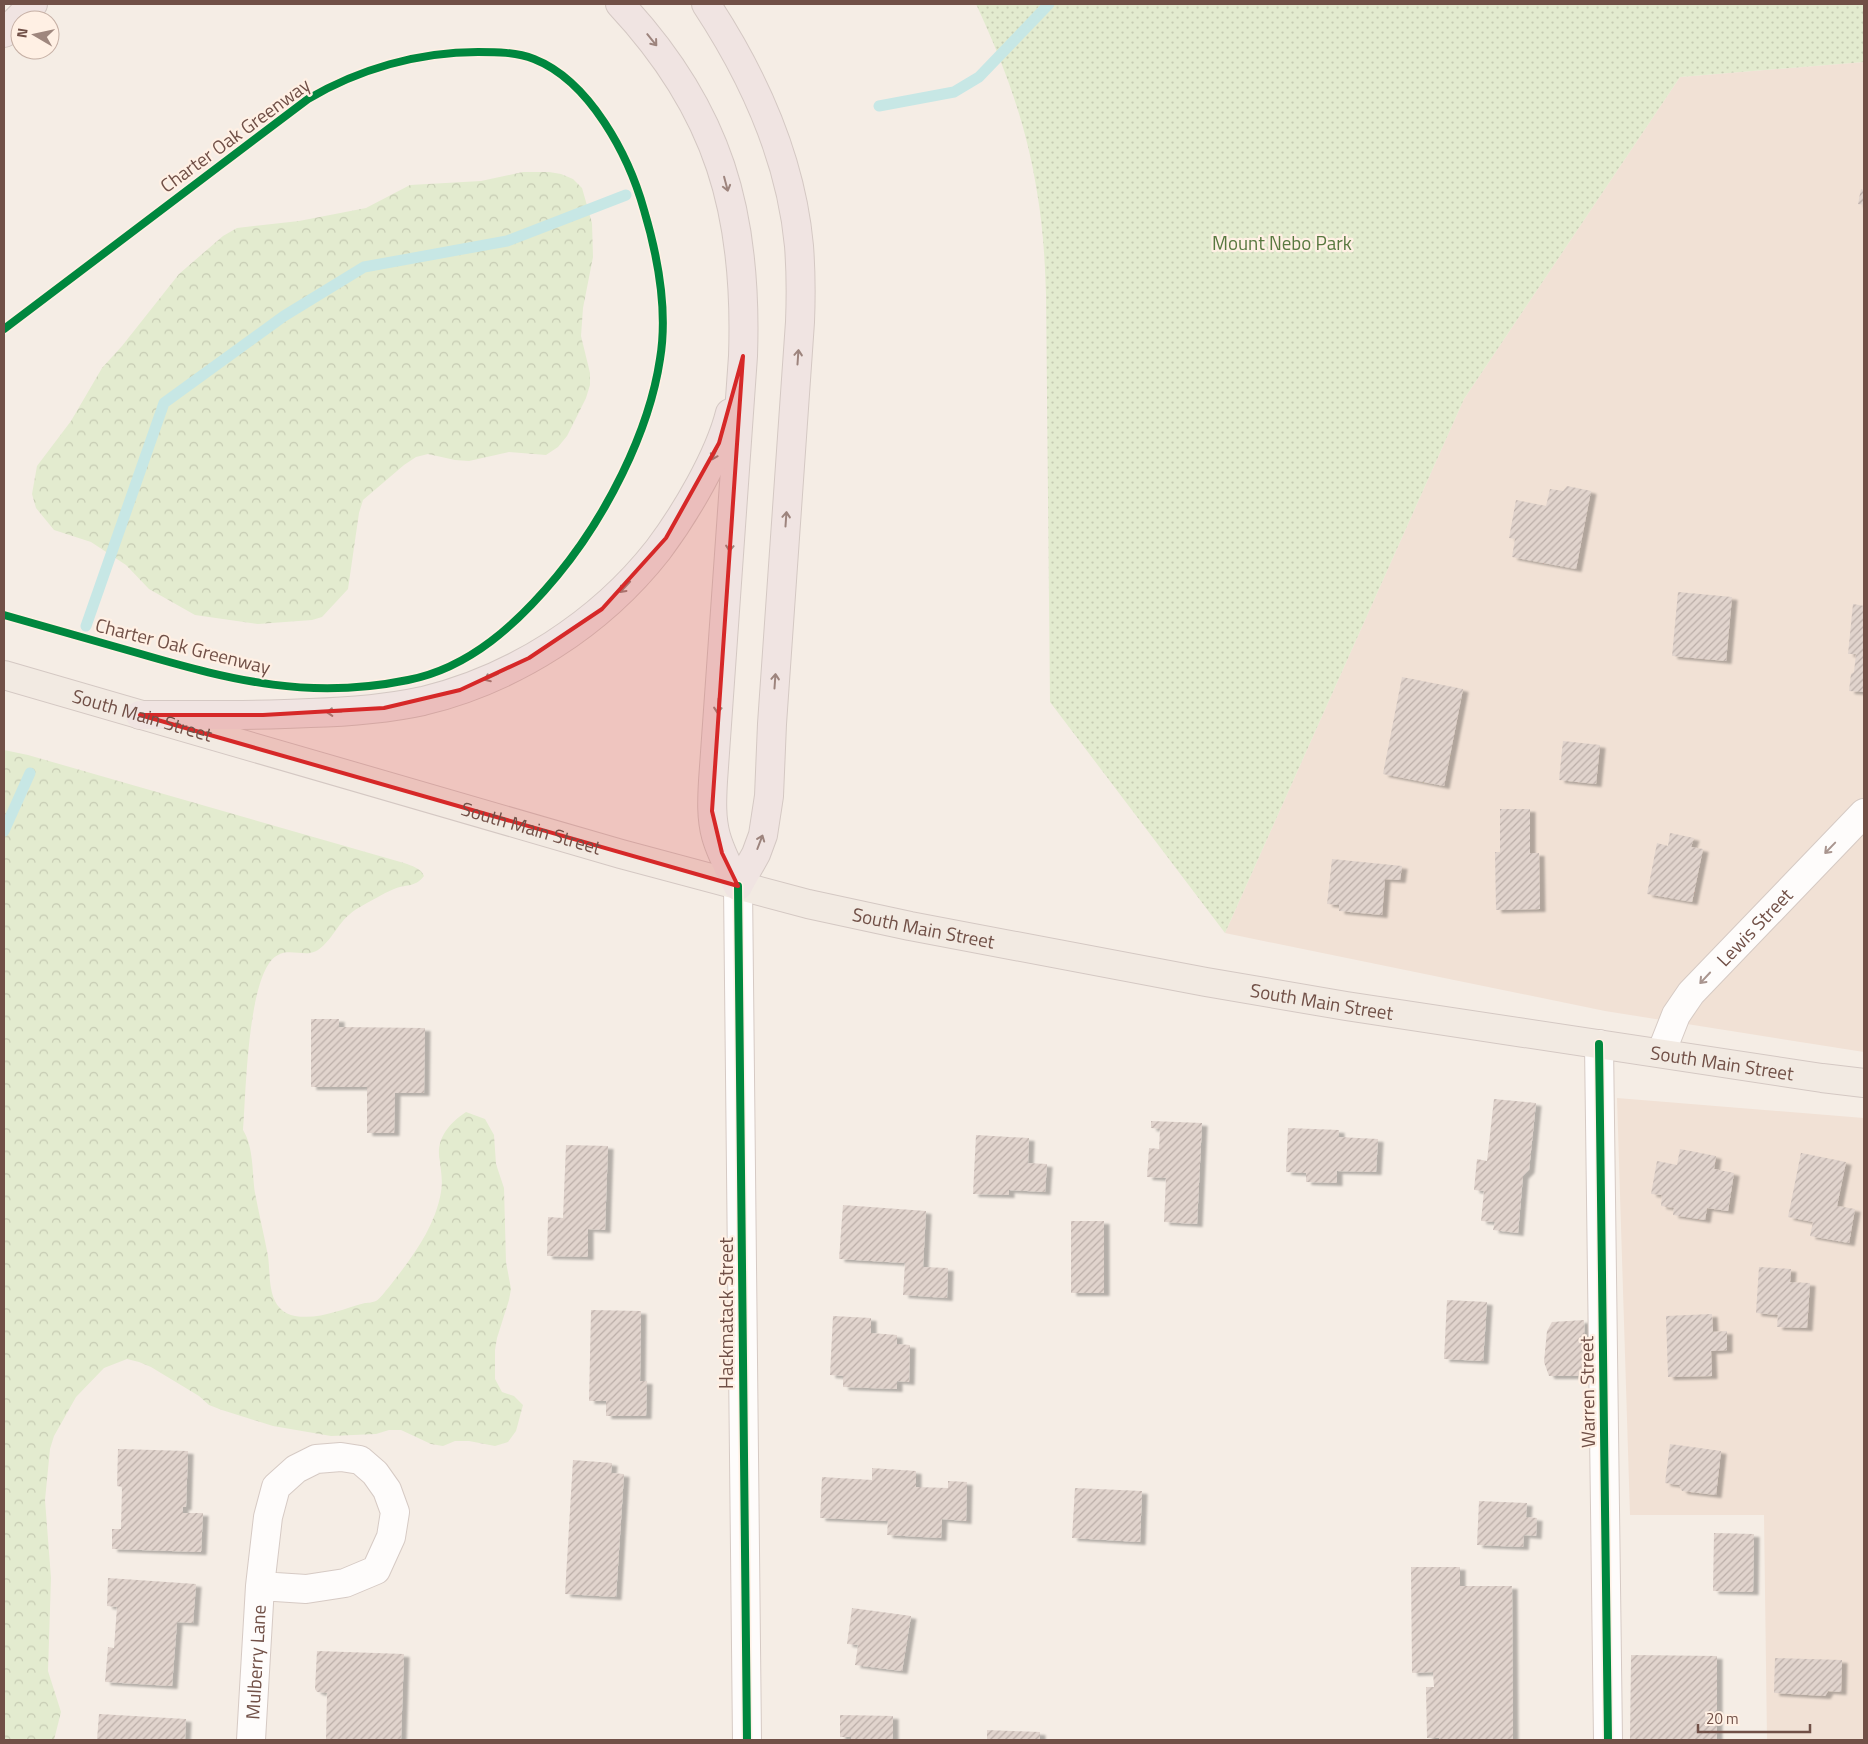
<svg xmlns="http://www.w3.org/2000/svg" width="1868" height="1744" font-family="'Titillium Web',sans-serif">
	<style>
		.residential { fill: #f1e1d5 }
		.grass { fill: url(#grass-dots) }
		.forest { fill: url(#forest-crowns) }
		.lines { fill: none; stroke-linecap: round; stroke-linejoin: round }
		.stream { stroke: #c7e7e5; stroke-width: 11 }
		.building { fill: url(#building-hatch); filter: url(#shadow) }
		.minor-casing { stroke: #d6cac4; stroke-width: 30 }
		.major-casing { stroke: #d4c8c3; stroke-width: 30 }
		.highway-casing { stroke: #d4c8c3; stroke-width: 30 }
		.minor { stroke: #fefcfb; stroke-width: 28 }
		.major { stroke: #f2eae2; stroke-width: 28 }
		.highway { stroke: #f0e4e2; stroke-width: 28 }
		.cycleway-casing { stroke: #fff0e4; stroke-width: 11 }
		.cycleway { stroke: #00873e; stroke-width: 8 }
		.oneway { stroke: #9d847d }
		.oneway2 { stroke: #a9958f }
		.marked { fill: #d62828; fill-opacity: 0.2; stroke: #d62828; stroke-width: 4; stroke-linejoin: round }
		.labels { text-anchor: middle; stroke-width: 4.5; stroke-linejoin: round; paint-order: stroke }
		.street-label { font-size: 19px; fill: #715047; stroke: #fff0e4 }
		.park-label { font-size: 19px; fill: #58783f; stroke: #fff0e4 }
	</style>
	<defs>
		<pattern id="grass-dots" width="8" height="8" patternUnits="userSpaceOnUse" patternTransform="scale(1.25)"><rect width="8" height="8" fill="#e3ebcf"/><path d="M2 2h.1M6 6h.1" fill="none" stroke="#c6cbb3" stroke-width="1.8" stroke-linecap="round"/></pattern>
		<pattern id="forest-crowns" width="20" height="18" patternUnits="userSpaceOnUse" patternTransform="scale(1.25)"><rect width="20" height="18" fill="#e3ebcf"/><path d="M2 6a3 3 0 1 1 6 0M12 15a3 3 0 1 1 6 0" fill="none" stroke="#c6cbb3"/></pattern>
		<pattern id="building-hatch" width="6" height="6" patternUnits="userSpaceOnUse" patternTransform="scale(1.25)"><rect width="6" height="6" fill="#e1d4cd"/><path d="M-1 1l2-2M0 6l6-6M5 7l2-2" fill="none" stroke="#bbaea8"/></pattern>
		<filter id="shadow"><feDropShadow dx="5.5" dy="3" stdDeviation="1" flood-color="#0004"/></filter>
	</defs>
	<rect width="100%" height="100%" fill="#f5ede5"/>
	<g class="residential">
		<polygon points="1864,62 1864,1052 1605,1011 1225,933 1464,399 1680,77"/>
		<polygon points="1617,1098 1864,1118 1864,1740 1767,1740 1764,1515 1630,1515"/>
	</g>
	<path class="grass" d="M976,4h888v58l-184,15 -216,322 -239,534 -175,-231 -4,-407c-1,-34 -3,-69 -9,-103 -10,-66 -33,-128 -61,-188z"/>
	<g class="forest">
		<polygon points="523,172 549,172 561,174 573,179 582,188 592,223 593,257 583,308 581,336 590,373 590,385 586,398 567,436 558,447 546,455 509,452 469,461 455,460 428,454 416,457 404,465 363,500 359,513 348,589 322,617 312,620 258,624 195,615 149,589 126,565 91,542 54,530 36,508 32,494 37,466 71,421 102,368 122,346 179,274 223,236 237,228 299,221 366,208 410,185 481,181"/>
		<path d="M4,750l24,5 376,108c8,3 17,5 20,13 -9,12 -19,8 -30,13 -12,5 -23,12 -34,18 -22,12 -25,31 -42,43 -12,8 -27,-2 -40,5 -31,15 -32,142 -35,175 11,18 9,43 12,63 4,21 9,42 13,63 3,21 -2,54 27,60 24,4 47,-7 70,-13 3,0 9,-1 11,-2 5,-3 9,-10 13,-14 22,-28 46,-59 52,-95 2,-11 0,-19 -1,-30 -5,-22 8,-38 26,-50l19,7 9,16 2,29 8,24 2,74 5,27 -2,11 -12,38 -2,12v29l7,13 12,4 9,9 -7,26 -8,11 -13,4 -26,-5h-14l-12,5 -12,-2 -30,-14h-12l-13,4 -45,2 -58,-10 -51,-16 -13,-5 -10,-9 -48,-29 -12,-5 -12,-3 -23,9 -28,29 -22,39 -4,13 -5,51 6,78 -3,93 13,41 -7,28h-50z"/>
	</g>
	<g class="lines">
		<g class="stream">
			<polyline points="879,106 954,92 979,77 1049,4"/>
			<polyline points="86,626 164,403 284,316 364,267 507,241 626,195"/>
			<polyline points="4,831 30,773"/>
		</g>
	</g>
	<g class="building">
		<polygon points="1861,189 1864,190 1864,205 1858,204"/>
		<polygon points="1567,486 1591,491 1576,569 1512,557 1515,539 1509,538 1516,500 1546,506 1550,489 1563,491"/>
		<polygon points="1678,592 1732,597 1726,661 1672,656"/>
		<polygon points="1853,604 1864,606 1864,692 1849,691 1851,674 1854,672 1856,654 1848,654"/>
		<polygon points="1402,677 1463,689 1444,786 1383,774"/>
		<polygon points="1563,741 1600,745 1596,784 1559,780"/>
		<polygon points="1500,809 1530,809 1530,853 1539,853 1540,909 1496,910 1495,852 1500,852"/>
		<polygon points="1670,833 1694,838 1691,847 1703,849 1692,902 1647,894 1657,843 1668,846"/>
		<polygon points="1332,859 1402,866 1400,880 1385,879 1382,915 1339,911 1339,905 1327,904"/>
		<polygon points="311,1019 339,1019 339,1027 425,1028 424,1093 395,1093 394,1133 367,1133 367,1087 311,1087"/>
		<polygon points="1494,1099 1536,1103 1529,1170 1523,1176 1518,1233 1493,1230 1495,1222 1481,1221 1484,1191 1474,1190 1477,1159 1487,1161"/>
		<polygon points="1151,1121 1202,1123 1197,1224 1164,1222 1166,1178 1147,1177 1149,1148 1159,1149 1160,1129 1151,1128"/>
		<polygon points="1288,1128 1339,1130 1339,1137 1378,1139 1376,1172 1337,1171 1337,1183 1306,1182 1306,1173 1286,1172"/>
		<polygon points="976,1135 1029,1138 1028,1163 1047,1164 1045,1192 1009,1190 1009,1195 973,1194"/>
		<polygon points="566,1145 608,1146 605,1230 588,1229 588,1257 547,1256 548,1217 563,1218"/>
		<polygon points="1680,1149 1716,1156 1714,1169 1734,1173 1728,1211 1707,1208 1705,1220 1673,1215 1674,1208 1661,1206 1662,1195 1651,1194 1657,1161 1677,1165"/>
		<polygon points="1801,1153 1846,1162 1837,1206 1855,1209 1849,1243 1810,1236 1813,1222 1788,1217"/>
		<polygon points="843,1205 926,1211 923,1267 948,1268 947,1298 903,1295 905,1263 839,1259"/>
		<rect x="1071" y="1221" width="33" height="72"/>
		<polygon points="1759,1267 1791,1269 1790,1282 1810,1283 1807,1328 1777,1327 1778,1315 1756,1313"/>
		<polygon points="1447,1300 1487,1302 1483,1361 1444,1359"/>
		<polygon points="591,1310 641,1311 640,1381 647,1381 646,1416 606,1416 606,1401 589,1401"/>
		<polygon points="1712,1314 1713,1332 1727,1331 1727,1350 1711,1351 1712,1376 1668,1377 1666,1316"/>
		<polygon points="833,1316 871,1318 871,1333 897,1335 897,1344 910,1345 909,1382 897,1381 897,1389 843,1387 843,1376 830,1375"/>
		<polygon points="1584,1320 1586,1376 1549,1376 1544,1362 1547,1331 1552,1322"/>
		<polygon points="1670,1444 1721,1451 1716,1495 1682,1491 1679,1485 1665,1483"/>
		<polygon points="118,1449 188,1451 186,1507 183,1507 183,1513 203,1513 201,1552 112,1549 112,1529 121,1529 122,1487 117,1486"/>
		<polygon points="573,1460 612,1463 611,1473 624,1474 616,1597 565,1594"/>
		<polygon points="872,1468 916,1471 916,1487 948,1488 948,1481 967,1482 966,1521 942,1519 941,1538 887,1535 888,1521 820,1518 822,1477 872,1480"/>
		<polygon points="1075,1488 1142,1491 1140,1542 1072,1538"/>
		<polygon points="1479,1501 1527,1503 1526,1517 1537,1518 1536,1536 1524,1535 1523,1547 1477,1545"/>
		<polygon points="1714,1533 1754,1534 1753,1592 1713,1591"/>
		<polygon points="1411,1567 1460,1567 1460,1586 1512,1586 1513,1740 1439,1740 1439,1738 1427,1738 1426,1687 1434,1687 1433,1672 1412,1673"/>
		<polygon points="108,1578 196,1584 193,1623 177,1622 172,1686 105,1682 108,1647 114,1648 117,1607 107,1606"/>
		<polygon points="852,1608 911,1616 902,1671 855,1665 858,1645 847,1644"/>
		<polygon points="317,1651 404,1654 401,1740 326,1740 327,1693 317,1692 315,1689"/>
		<polygon points="1631,1655 1717,1656 1717,1740 1630,1740"/>
		<polygon points="1775,1658 1842,1660 1841,1692 1828,1691 1825,1696 1774,1693"/>
		<polygon points="99,1714 186,1719 185,1740 97,1740"/>
		<polygon points="840,1715 893,1716 893,1740 851,1740 851,1737 840,1737"/>
		<polygon points="987,1730 1040,1732 1040,1740 987,1740"/>
	</g>
	<g class="lines">
		<g class="minor-casing">
			<g id="minor">
				<polyline points="738,886 747,1740"/>
				<polyline points="1599,1044 1608,1740"/>
				<path id="s1" d="M1661,1053l15,-38 15,-22 173,-180"/>
				<path id="s2" d="M251,1740l9,-154 8,-69 8,-30 20,-18 20,-10 25,-2 19,3 15,13 12,17 8,22 -4,25 -15,33 -31,13 -39,6 -46,-3"/>
			</g>
		</g>
		<g class="major-casing">
			<g id="major">
				<path id="s3" d="M4,675l617,179 187,50 102,22 296,56 140,24 476,72 42,5"/>
			</g>
		</g>
		<g class="highway-casing">
			<g id="highway">
				<path d="M620,4c99,106 128,209 123,352l-30,425c-1,18 -2,37 3,55 5,18 14,34 22,50"/>
				<path d="M706,4c48,73 85,154 93,242 2,26 2,51 1,76l-28,402 -3,72 -6,39 -7,19 -18,32"/>
				<polyline points="4,33 33,4"/>
				<path d="M140,715c57,0 114,1 170,-2 38,-1 76,-4 113,-12 91,-22 177,-77 235,-151 27,-36 61,-93 72,-137"/>
			</g>
		</g>
		<use href="#minor" class="minor"/>
		<use href="#major" class="major"/>
		<use href="#highway" class="highway"/>
		<g class="cycleway-casing">
			<g id="cycleway">
				<path d="M4,329l304,-230c51,-30 110,-47 170,-47 18,0 38,0 56,7 56,22 95,97 110,151 14,47 24,101 16,149 -11,74 -55,159 -103,217 -39,47 -87,92 -149,104 -97,20 -174,1 -267,-26 -46,-13 -91,-26 -137,-39"/>
				<polyline points="738,886 747,1740"/>
				<polyline points="1599,1044 1608,1740"/>
			</g>
		</g>
		<use href="#cycleway" class="cycleway"/>
	</g>
	<defs><path id="oneway-shaft" d="M-6 0H5M1.5-3L5.5 0L1.5 3" fill="none" stroke-width="1.6" stroke-linecap="round" stroke-linejoin="round" transform="scale(1.25)"/></defs>
	<g class="oneway">
		<use href="#oneway-shaft" transform="translate(652 40) rotate(51)"/>
		<use href="#oneway-shaft" transform="translate(726 184) rotate(75)"/>
		<use href="#oneway-shaft" transform="translate(798 357) rotate(-86)"/>
		<use href="#oneway-shaft" transform="translate(715 453) rotate(114)"/>
		<use href="#oneway-shaft" transform="translate(786 519) rotate(-86)"/>
		<use href="#oneway-shaft" transform="translate(730 544) rotate(94)"/>
		<use href="#oneway-shaft" transform="translate(625 587) rotate(133)"/>
		<use href="#oneway-shaft" transform="translate(491 677) rotate(156)"/>
		<use href="#oneway-shaft" transform="translate(775 681) rotate(-86)"/>
		<use href="#oneway-shaft" transform="translate(718 706) rotate(94)"/>
		<use href="#oneway-shaft" transform="translate(334 712) rotate(177)"/>
		<use href="#oneway-shaft" transform="translate(760 842) rotate(-69)"/>
	</g>
	<g class="oneway2">
		<use href="#oneway-shaft" transform="translate(1830 848) rotate(134)"/>
		<use href="#oneway-shaft" transform="translate(1705 978) rotate(133)"/>
	</g>
	<path class="marked" d="M743,356l-31,455 10,42 16,33 -598,-171h123l121,-7 76,-18 69,-32 73,-49 64,-71 53,-95z"/>
	<g class="labels">
		<g class="street-label">
			<text transform="translate(235 135) rotate(-36)" y="7">Charter Oak Greenway</text>
			<text transform="translate(183 646) rotate(14)" y="7">Charter Oak Greenway</text>
			<text dy="7" stroke="none"><textPath href="#s3" startOffset="144">South Main Street</textPath></text>
			<text dy="7" stroke="none"><textPath href="#s3" startOffset="549">South Main Street</textPath></text>
			<text dy="7" stroke="none"><textPath href="#s1" startOffset="159">Lewis Street</textPath></text>
			<text dy="7" stroke="none"><textPath href="#s3" startOffset="954">South Main Street</textPath></text>
			<text dy="7" stroke="none"><textPath href="#s3" startOffset="1359">South Main Street</textPath></text>
			<text dy="7" stroke="none"><textPath href="#s3" startOffset="1764">South Main Street</textPath></text>
			<text transform="translate(726 1313) rotate(-90)" y="7">Hackmatack Street</text>
			<text transform="translate(1587 1392) rotate(-91)" y="7">Warren Street</text>
			<text dy="7" stroke="none"><textPath href="#s2" startOffset="78">Mulberry Lane</textPath></text>
		</g>
		<g class="park-label">
			<text x="1282" y="250">Mount Nebo Park</text>
		</g>
	</g>
	<rect width="1868" height="1744" fill="none" stroke="#715047" stroke-width="10"/>
	<g transform="translate(35 35) rotate(279)"><circle r="24" fill="#fff0e4" stroke="#c6b0a5"/>
	<path d="M0-4L9 19L0 12L-9 19Z" fill="#9f877e"/>
	<text y="-8" font-size="14" font-weight="bold" text-anchor="middle" fill="#715047">N</text>
	</g>
	<path d="M1698 1724v8h112v-8" fill="none" stroke="#715047" stroke-width="2.5"/>
	<text x="1706" y="1724" font-size="15" fill="#715047" stroke="#fff0e4" stroke-width="4" paint-order="stroke">20 m</text>
</svg>
